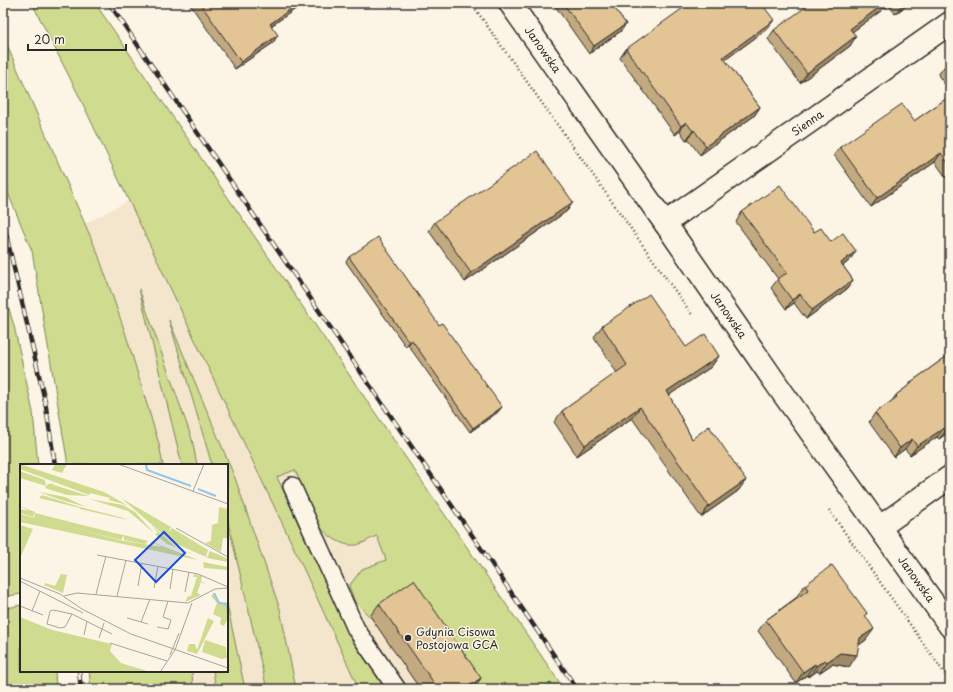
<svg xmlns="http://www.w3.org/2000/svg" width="953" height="692" font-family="'Playpen Sans',sans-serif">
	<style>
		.built { fill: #f4e6cd }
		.green { fill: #cfdb8e; stroke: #7d835c }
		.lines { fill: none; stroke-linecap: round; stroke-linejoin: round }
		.lane-casing { stroke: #2b2b2b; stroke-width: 20 }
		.street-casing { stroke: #2b2b2b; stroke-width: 25 }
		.path { stroke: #2b2b2b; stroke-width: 2.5; stroke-dasharray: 1 3; stroke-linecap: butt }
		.lane { stroke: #fcf5e5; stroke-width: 17 }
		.street { stroke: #fcf5e5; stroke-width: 22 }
		.rail-casing { stroke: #2b2b2b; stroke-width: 4.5 }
		.rail { stroke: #fcf5e5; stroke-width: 3; stroke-dasharray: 9; stroke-linecap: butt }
		.wall { fill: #c2a980; stroke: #2b2b2b }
		.shaded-wall { fill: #9e8968; stroke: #2b2b2b }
		.building { fill: #e2c495; stroke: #2b2b2b }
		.poi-dot { fill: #2b2b2b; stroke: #fcf5e5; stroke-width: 1.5 }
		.labels { text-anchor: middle; stroke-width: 3; stroke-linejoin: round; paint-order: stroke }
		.street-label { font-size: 11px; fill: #2b2b2b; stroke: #fcf5e5 }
		.poi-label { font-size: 11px; fill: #2b2b2b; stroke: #fcf5e5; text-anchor: start }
		.inset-river { fill: none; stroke: #93c5f0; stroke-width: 2 }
		.inset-road { fill: none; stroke: #a8a49b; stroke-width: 1 }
		.view { fill: #1d4ed8; fill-opacity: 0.15; stroke: #1d4ed8; stroke-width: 2 }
		.inset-edge { fill: none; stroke: #2b2b2b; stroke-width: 2 }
	</style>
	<rect width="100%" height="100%" fill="#fcf5e5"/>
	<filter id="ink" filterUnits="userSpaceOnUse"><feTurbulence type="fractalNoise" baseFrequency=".025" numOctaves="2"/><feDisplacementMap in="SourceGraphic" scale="8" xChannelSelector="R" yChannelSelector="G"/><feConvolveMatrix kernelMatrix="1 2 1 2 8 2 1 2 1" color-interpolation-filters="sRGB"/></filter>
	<g filter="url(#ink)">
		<polygon class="built" points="182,173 531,689 104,689 102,671 227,671 227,465 76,465 32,251"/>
		<g class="green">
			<path d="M32,3h63l469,686h-93l-101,-72 -15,-15 -6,-16 13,-17 24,-9 -9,-24c-6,2 -14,8 -21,9 -14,2 -30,-10 -38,-21l-23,-54 -18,7 73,160 37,52h-28l-67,-145 -213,-448z"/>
			<polygon points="3,36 98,254 126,335 159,444 163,465 68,465 32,251 10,198 3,176"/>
			<polygon points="3,288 14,326 33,412 38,465 21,465 21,594 3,597"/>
			<polygon points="139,289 192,439 197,465 182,465"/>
			<polygon points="169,320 235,478 280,609 296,689 267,689 227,518 227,465 212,465"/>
			<polygon points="227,604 245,689 216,689 213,671 227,671"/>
			<polygon points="21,605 21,671 55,671 56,689 3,689 3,609"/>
			<polygon points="89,671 192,671 193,689 91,689"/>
		</g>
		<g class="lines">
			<g class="lane-casing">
				<polyline id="lane" points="292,486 356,629 397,689"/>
			</g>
			<g class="street-casing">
				<g id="street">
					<path id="s1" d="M510,3l155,220 117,169 168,234"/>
					<path id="s2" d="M665,223l285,-200"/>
					<polyline points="880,527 950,477"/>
				</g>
			</g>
			<g class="path">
				<polyline points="471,3 693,316"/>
				<polyline points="829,510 950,681"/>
			</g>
			<use href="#lane" class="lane"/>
			<use href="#street" class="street"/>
			<g class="rail-casing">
				<g id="rail">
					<polyline points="109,3 577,689"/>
					<polyline points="3,221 45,401 55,465"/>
					<polyline points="79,671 81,689"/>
				</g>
			</g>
			<use href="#rail" class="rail"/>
		</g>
		<g class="wall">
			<polygon points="189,3 304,3 271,26 273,43 235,69"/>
			<polygon points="553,3 611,3 621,31 589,54"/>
			<polygon points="840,3 910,3 895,14 889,5 852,32 856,36 850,46 800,83 768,39 774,30 834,7"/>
			<polygon points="767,29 725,60 760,107 754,116 700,155 688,139 686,140 680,131 675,135 620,58 626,49"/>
			<polygon points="950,63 950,91 938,75 944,67"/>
			<polygon points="950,96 950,183 935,162 871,207 834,155 840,147 914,121"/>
			<polygon points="573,202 567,211 465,282 429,231 435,222"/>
			<polygon points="742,212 814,232 831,242 850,260 843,266 853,280 847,289 806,319 794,303 786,309 771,288 778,279 736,222"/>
			<polygon points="349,257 439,325 498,412 470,432 408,345 406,347 346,262"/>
			<polygon points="602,326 719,356 711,367 669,395 692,439 746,480 738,491 701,517 632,418 577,456 554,422 562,411 617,373 594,337"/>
			<polygon points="950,354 950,431 939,439 937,437 910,455 905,449 894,457 869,422 875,413 892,401 896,395 908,386 911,382"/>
			<polygon points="805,585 867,613 865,616 866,640 859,645 849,667 832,664 819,673 817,671 809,677 807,675 796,683 758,631 766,620 797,597 797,596"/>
			<polygon points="379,604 481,678 473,689 420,689 370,616"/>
		</g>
		<g class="shaded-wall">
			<polygon points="299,3 304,3 264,31 270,24"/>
			<polygon points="885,3 890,3 889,5 844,38 850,29"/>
			<polygon points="904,3 910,3 895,14 902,5"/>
			<polygon points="774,20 767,29 717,66 723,57"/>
			<polygon points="626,24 621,31 589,54 594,46"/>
			<polygon points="278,35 273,43 235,69 241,62"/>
			<polygon points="856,36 850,46 800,83 807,73"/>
			<polygon points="760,107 754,116 700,155 706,146"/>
			<polygon points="686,122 680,131 675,135 681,126"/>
			<polygon points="694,130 688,139 686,140 693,131"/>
			<polygon points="941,153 935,162 871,207 877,198"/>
			<polygon points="573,202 567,211 465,282 471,273"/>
			<polygon points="856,251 850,260 834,272 841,263"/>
			<polygon points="853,280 847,289 806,319 812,310"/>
			<polygon points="800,294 794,303 786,309 792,300"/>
			<polygon points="412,340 408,345 406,347 409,342"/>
			<polygon points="719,356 711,367 659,402 667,391"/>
			<polygon points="502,407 498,412 470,432 473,428"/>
			<polygon points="640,407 632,418 577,456 585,445"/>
			<polygon points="950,427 950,431 939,439 946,430"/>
			<polygon points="944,428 937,437 910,455 917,446"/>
			<polygon points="912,439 905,449 894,457 900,448"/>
			<polygon points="746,480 738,491 701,517 709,506"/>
			<polygon points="874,629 866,640 852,650 860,638"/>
			<polygon points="840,653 857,655 849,667 832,664 819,673 827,662"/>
			<polygon points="825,660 817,671 809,677 816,666"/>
			<polygon points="815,664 807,675 796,683 803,672"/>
			<polygon points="481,678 473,689 465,689"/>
		</g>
		<g class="building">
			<polygon points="200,3 299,3 270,24 278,35 241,62"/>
			<polygon points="563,3 611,3 626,24 594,46"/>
			<polygon points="690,3 761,3 774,20 723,57 760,107 706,146 694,130 693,131 686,122 681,126 626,49"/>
			<polygon points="811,3 831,3 834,7 840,3 885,3 850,29 856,36 807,73 774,30"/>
			<polygon points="950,63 950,75 944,67"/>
			<polygon points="950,96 950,166 941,153 877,198 840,147 902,104 914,121"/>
			<polygon points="537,151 573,202 471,273 435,222"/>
			<polygon points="780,185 814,232 821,228 831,242 843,233 856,251 841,263 853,280 812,310 800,294 792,300 777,279 787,273 742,212"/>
			<polygon points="378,237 439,325 442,323 502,407 473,428 412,340 409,342 349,257"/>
			<polygon points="649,294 686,347 705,334 719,356 667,391 692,439 709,426 746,480 709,506 640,407 585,445 562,411 627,365 602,326"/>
			<polygon points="950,354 950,427 946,430 944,428 917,446 912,439 900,448 875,413 897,397 896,395 912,383 911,382"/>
			<polygon points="832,565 867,613 865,615 874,629 860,638 857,655 840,653 827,662 825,660 816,666 815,664 803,672 766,620 808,590 805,585"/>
			<polygon points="414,580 481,678 465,689 438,689 379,604"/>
		</g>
	</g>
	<circle class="poi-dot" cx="408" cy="638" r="4"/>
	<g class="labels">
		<g class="street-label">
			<text dy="4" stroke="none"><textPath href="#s1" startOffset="57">Janowska</textPath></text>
			<text dy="4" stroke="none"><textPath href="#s2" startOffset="174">Sienna</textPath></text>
			<text dy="4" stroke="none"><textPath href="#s1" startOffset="381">Janowska</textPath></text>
			<text dy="4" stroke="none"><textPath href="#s1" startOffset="705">Janowska</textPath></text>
		</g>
		<g class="poi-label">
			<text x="416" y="636">Gdynia Cisowa<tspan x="416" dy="13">Postojowa GCA</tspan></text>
		</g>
	</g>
	<g transform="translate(20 464)">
		<rect width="208" height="208" fill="#fcf5e5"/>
		<path d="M0,0l84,28 23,13 -18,-5 1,-2 -20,-5 -1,2 -69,-26zM35,0h12l-5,9 -10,-3zM0,7l25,9 1,6 -26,-8zM29,17l5,4 35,11 -22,-1 -22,-7 3,-4h4zM19,28l26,5 21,10 -25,-7zM22,31l38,12v1l-41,-10zM101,34l50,29 -3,6 4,-5 36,22 -2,7 -34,-15zM69,35l34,6 12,7 19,21 -26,-22zM0,42l15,6 -2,5 -13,-4v-4l9,2zM60,43l40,10 8,3 -48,-11zM199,43l9,2v29h-5l-2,14 -16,-9 6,-2 1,-16 6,-2zM15,49l79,20 10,2 -3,5 -87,-22zM0,50l99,26 43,7 -12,-6 48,19 -178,-38zM0,61l13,4 -13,29zM132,62l24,21 26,11 -35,-14 -12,-10 3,-1zM104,71l24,6 -3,3 -21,-4zM190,87l18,8v3l-21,-4zM183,98l25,5 -1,3 -23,-2zM41,110l6,1 -4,18 -19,-8 1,-2 10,3zM174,110l8,2 -1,5 6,4 -6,-3 -4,11 4,2 -16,7 3,-6 3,1 -2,-2 2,1 6,-19h-4zM194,129l4,9 10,1v15l-4,8 -4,-2 1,-6 -8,-4 4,-11 -6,-7zM0,153l32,13 60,14 -2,7 11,12 29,9h-130zM188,154l6,3 -17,33 -10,-3 2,-7h6l2,6zM185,176l21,7 1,11 -5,1 -20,-7z" fill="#cfdb8e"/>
		<path class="inset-river" d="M126,0l1,6 44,16M178,25l18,7M194,129l5,10 8,1 1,9"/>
		<path class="inset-road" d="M98,0l110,40M173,27l11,-27M156,64l52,29M77,91l101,19 30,13M0,114l40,16 22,15 49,25 97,34M0,117l63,32M118,122l4,-23M134,124l4,-22M150,125l3,-20M165,128l4,-20M76,130l10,-38M44,132l13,-3 111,10 27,-14 13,-1M97,132l9,-36M0,142l23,9M12,147l8,-20M52,150l-7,13 -5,1 -13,-4 3,-13 3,-1 19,4 40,20M107,154l21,6M121,158l9,-23M137,163l11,2 3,-9 -8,-3 5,-16M64,171l3,-14M79,174l5,-15M90,179l57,18M150,191l9,-22M140,208l15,-22 17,-47"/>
		<path class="view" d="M144,68l21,21 -29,29 -21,-22z"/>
		<rect width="208" height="208" class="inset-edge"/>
	</g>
	<rect width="953" height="692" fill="none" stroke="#fcf5e5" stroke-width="16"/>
	<rect x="8" y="8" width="937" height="676" fill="none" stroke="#2b2b2b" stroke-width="1.5" filter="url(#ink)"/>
	<path d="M28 44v6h98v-6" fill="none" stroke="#2b2b2b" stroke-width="2"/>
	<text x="34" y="44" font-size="12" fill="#2b2b2b" stroke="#fcf5e5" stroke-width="3" paint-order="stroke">20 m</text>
</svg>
